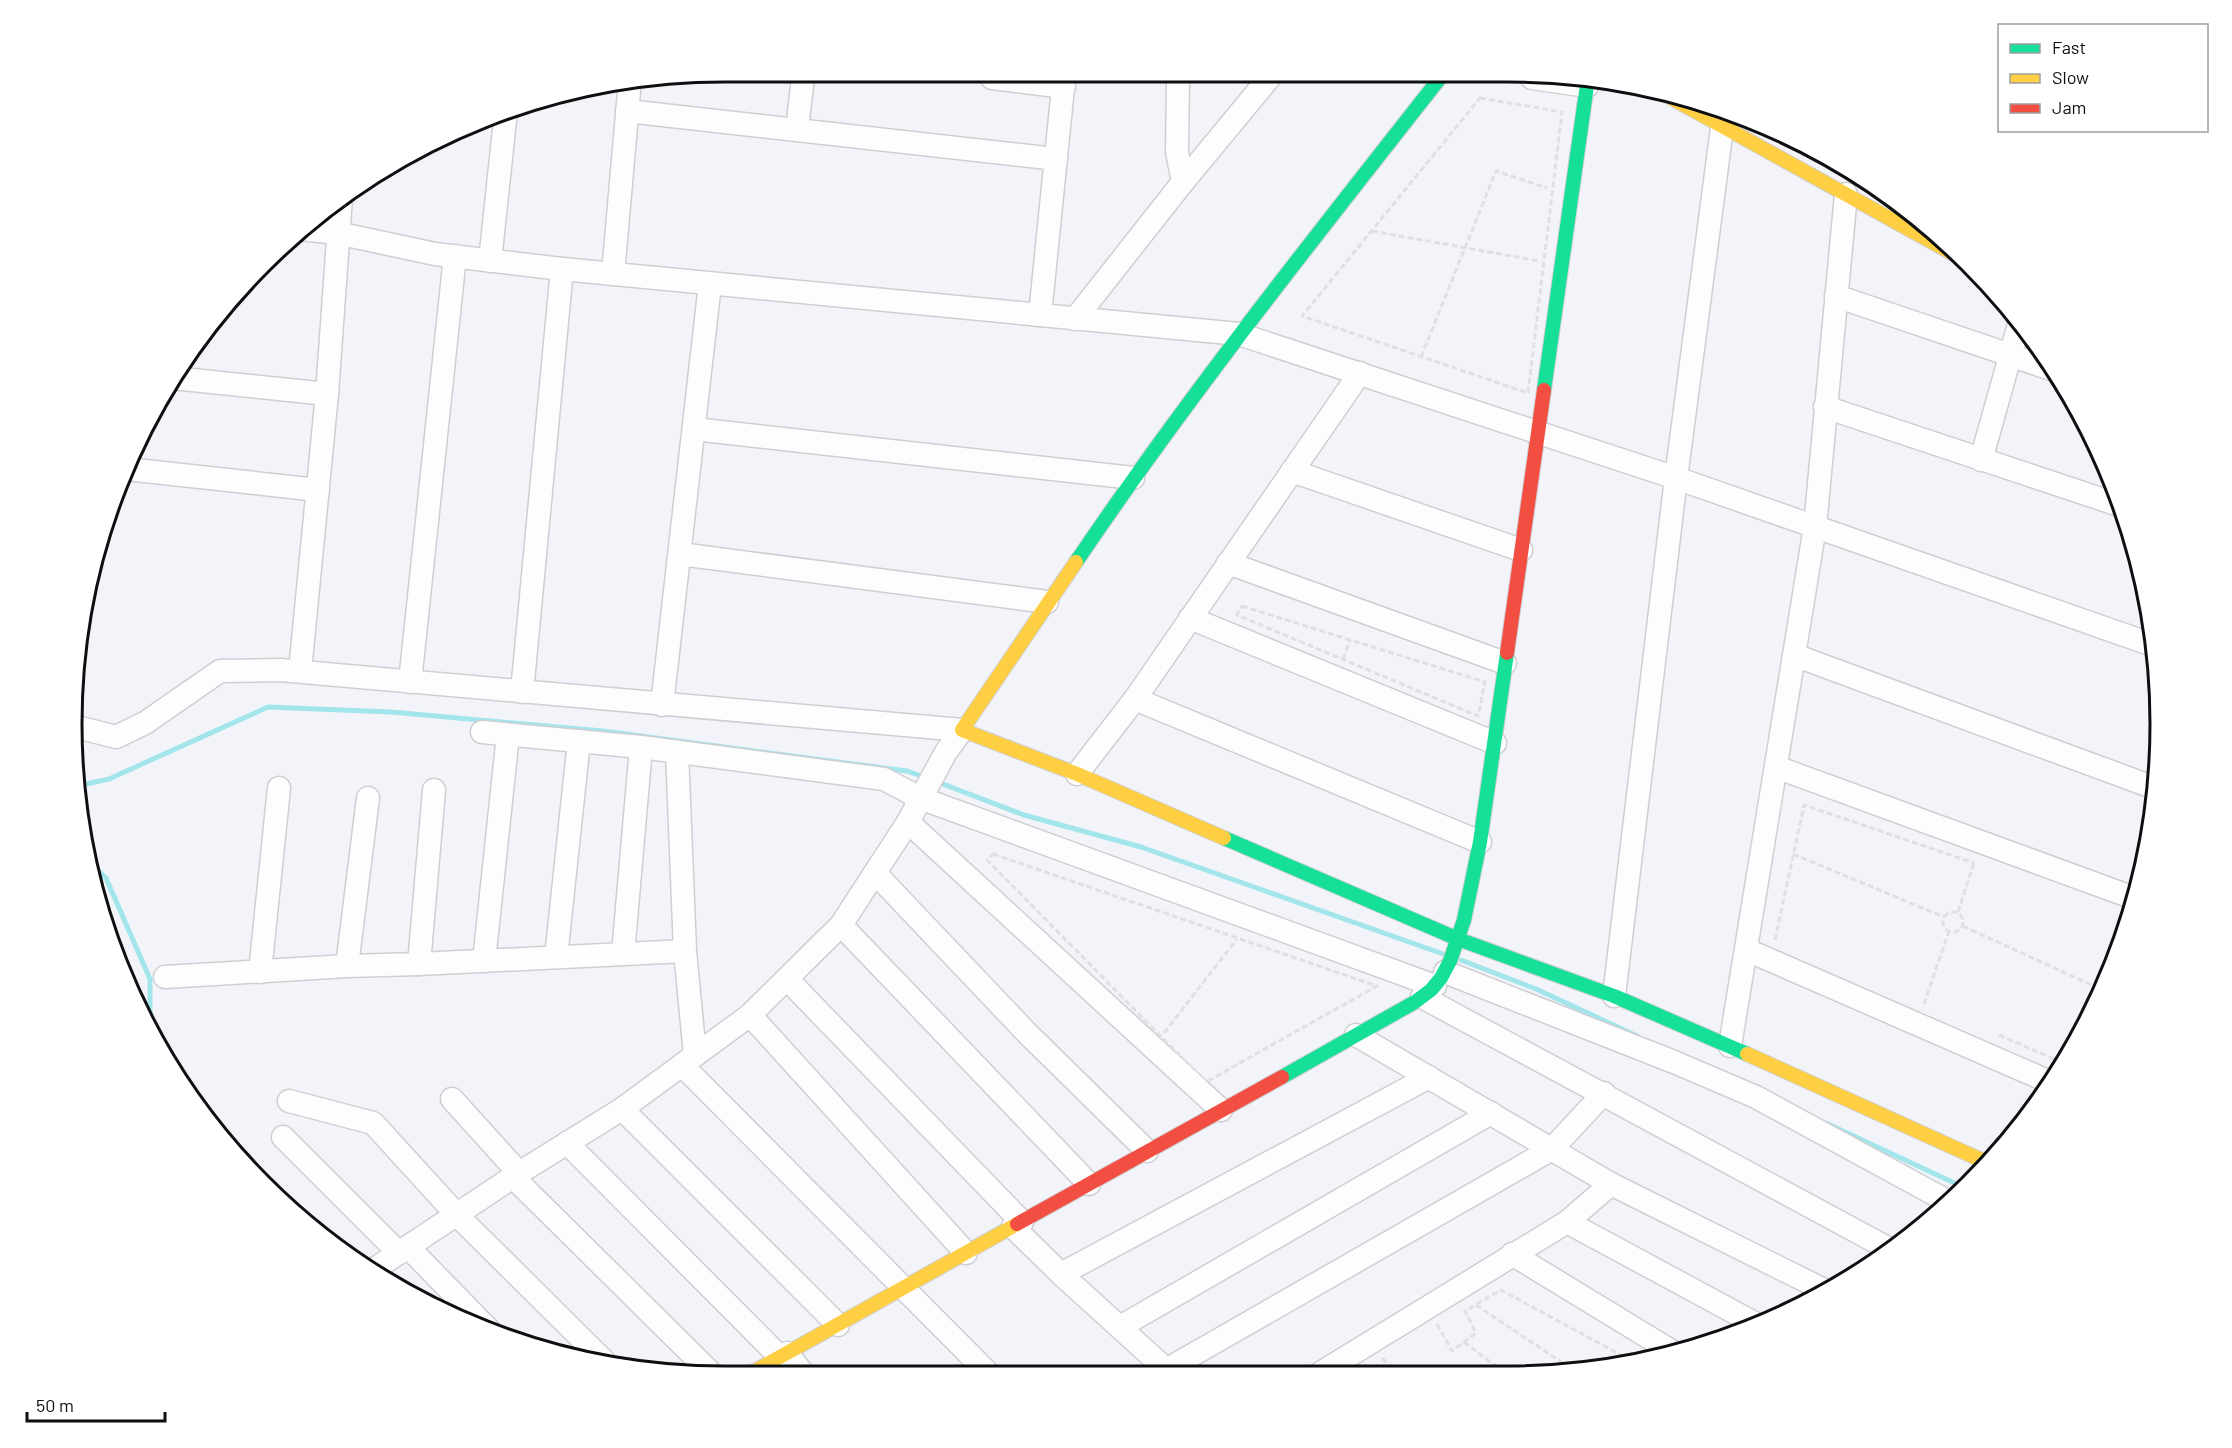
<svg xmlns="http://www.w3.org/2000/svg" width="2232" height="1448" font-family="Barlow,sans-serif">
	<style>
		.lines { fill: none; stroke-linecap: round; stroke-linejoin: round }
		.stream { stroke: #a2e5eb; stroke-width: 5 }
		.street-casing { stroke: #cecfd3; stroke-width: 25 }
		.fast-casing { stroke: #cecfd3; stroke-width: 16 }
		.slow-casing { stroke: #cecfd3; stroke-width: 16 }
		.jam-casing { stroke: #cecfd3; stroke-width: 16 }
		.path { stroke: #e0e0e2; stroke-width: 3; stroke-dasharray: 6 3; stroke-linecap: butt }
		.street { stroke: #fdfdfe; stroke-width: 22 }
		.fast { stroke: #16e098; stroke-width: 14 }
		.slow { stroke: #ffcf43; stroke-width: 14 }
		.jam { stroke: #f24e42; stroke-width: 14 }
		.rim { fill: none; stroke: #0e0f11; stroke-width: 3 }
	</style>
	<rect width="100%" height="100%" fill="#f3f4f9"/>
	<g class="lines">
		<g class="stream">
			<polyline points="935,781 1024,815 1141,847 1443,954"/>
			<polyline points="77,786 109,779 268,707 391,712 603,731 907,771 927,778"/>
			<polyline points="89,862 106,878 150,979 150,1027"/>
			<polyline points="1461,960 1536,989 1637,1036"/>
			<polyline points="1828,1124 1963,1187"/>
		</g>
		<g class="street-casing">
			<g id="street">
				<polyline points="992,78 1064,87"/>
				<polyline points="1178,78 1177,152 1183,182"/>
				<polyline points="1532,78 1587,86"/>
				<polyline points="627,111 1056,159"/>
				<polyline points="797,129 803,78"/>
				<polyline points="301,229 337,233 435,254 562,269 1239,334 1676,478 2153,645"/>
				<polyline points="490,261 506,111"/>
				<polyline points="613,274 630,80"/>
				<polyline points="1836,296 2051,369"/>
				<polyline points="1040,315 1064,78"/>
				<polyline points="1075,319 1183,182 1269,78"/>
				<polyline points="173,378 327,394"/>
				<polyline points="1825,407 2119,505"/>
				<polyline points="694,429 1133,478"/>
				<polyline points="1981,460 2020,321"/>
				<polyline points="127,469 318,490"/>
				<polyline points="1292,471 1521,550"/>
				<polyline points="680,554 1047,602"/>
				<polyline points="1228,563 1505,663"/>
				<polyline points="1190,618 1495,743"/>
				<polyline points="1794,655 2155,788"/>
				<polyline points="300,671 327,394 341,198"/>
				<polyline points="410,682 455,256"/>
				<polyline points="522,692 562,269"/>
				<polyline points="1135,699 1480,842"/>
				<polyline points="662,705 710,284"/>
				<polyline points="73,726 116,737 145,723 220,671 280,670 962,730"/>
				<polyline points="482,732 641,747 884,779 920,798 1435,986"/>
				<polyline points="677,752 685,951 695,1055"/>
				<polyline points="1776,767 2134,898"/>
				<polyline points="1077,774 1135,699 1360,373"/>
				<polyline points="908,822 1221,1110"/>
				<polyline points="875,873 1027,1033 1147,1151"/>
				<polyline points="841,925 1089,1184"/>
				<polyline points="1747,950 2050,1082"/>
				<polyline points="623,954 641,747"/>
				<polyline points="556,957 579,741"/>
				<polyline points="484,961 508,735"/>
				<polyline points="419,964 434,790"/>
				<polyline points="347,966 368,798"/>
				<polyline points="260,972 279,788"/>
				<polyline points="1445,972 1674,1062 1756,1097 1947,1201"/>
				<polyline points="165,977 347,966 419,964 685,951"/>
				<polyline points="787,979 1022,1222"/>
				<polyline points="1614,996 1676,478 1722,128"/>
				<polyline points="1422,997 1891,1250"/>
				<polyline points="750,1015 966,1253"/>
				<polyline points="1356,1035 1611,1184 1826,1291"/>
				<polyline points="1730,1046 1815,527 1846,194"/>
				<polyline points="682,1065 987,1372"/>
				<polyline points="452,1099 519,1173"/>
				<polyline points="289,1101 373,1123 457,1215 604,1361"/>
				<polyline points="622,1109 838,1325"/>
				<polyline points="283,1137 399,1253"/>
				<polyline points="567,1143 780,1357"/>
				<polyline points="513,1177 709,1371"/>
				<polyline points="1567,1222 1756,1324"/>
				<polyline points="1013,1227 1061,1274 1170,1373"/>
				<polyline points="408,1247 489,1330"/>
				<polyline points="1512,1254 1676,1354"/>
				<polyline points="373,1270 519,1173 622,1109 750,1015 841,925 908,822 946,752 962,730"/>
				<polyline points="1061,1274 1429,1077"/>
				<polyline points="1120,1327 1491,1113"/>
				<polyline points="787,1353 801,1371"/>
				<polyline points="1166,1370 1552,1149 1604,1093"/>
				<polyline points="1319,1374 1567,1222 1611,1184"/>
			</g>
		</g>
		<g class="fast-casing">
			<g id="fast">
				<polyline points="1544,390 1588,78"/>
				<path d="M1076,562c113,-167 239,-325 364,-484"/>
				<polyline points="1224,838 1458,939 1614,996 1747,1054"/>
				<polyline points="1282,1077 1415,1002 1431,990 1441,978 1450,961 1464,920 1480,842 1507,653"/>
			</g>
		</g>
		<g class="slow-casing">
			<g id="slow">
				<polyline points="1657,90 1961,258"/>
				<polyline points="1076,562 962,730 1077,774 1224,838"/>
				<polyline points="1747,1054 1988,1163"/>
				<polyline points="755,1371 1017,1224"/>
			</g>
		</g>
		<g class="jam-casing">
			<g id="jam">
				<polyline points="1507,653 1544,390"/>
				<polyline points="1017,1224 1282,1077"/>
			</g>
		</g>
		<g class="path">
			<polygon points="1480,98 1562,112 1528,393 1302,316"/>
			<polyline points="1372,231 1539,261"/>
			<polyline points="1421,357 1496,171 1547,188"/>
			<polygon points="1242,606 1485,682 1478,716 1237,615"/>
			<polyline points="1343,659 1350,640"/>
			<polygon points="993,854 1377,986 1206,1082 987,860"/>
			<polyline points="1793,854 1944,917"/>
			<circle cx="1953" cy="922" r="10"/>
			<polyline points="1958,912 1974,863"/>
			<polyline points="1963,926 2100,989"/>
			<polyline points="1775,940 1804,805 1974,863"/>
			<polyline points="1924,1004 1949,931"/>
			<polyline points="1164,1033 1237,939"/>
			<polyline points="1999,1035 2063,1063"/>
			<polyline points="1476,1305 1575,1371"/>
			<polyline points="1437,1324 1452,1351 1476,1333 1465,1311 1501,1290 1632,1361"/>
			<polyline points="1464,1342 1506,1374"/>
			<polyline points="1382,1358 1398,1374"/>
			<polyline points="1617,1364 1622,1356"/>
		</g>
		<use href="#street" class="street"/>
		<use href="#fast" class="fast"/>
		<use href="#slow" class="slow"/>
		<use href="#jam" class="jam"/>
	</g>
	<path d="M0 0H2232V1448H0ZM724 82H1508A642 642 0 0 1 2150 724V724A642 642 0 0 1 1508 1366H724A642 642 0 0 1 82 724V724A642 642 0 0 1 724 82Z" fill="#fff" fill-rule="evenodd"/>
	<path class="rim" d="M724 82H1508A642 642 0 0 1 2150 724V724A642 642 0 0 1 1508 1366H724A642 642 0 0 1 82 724V724A642 642 0 0 1 724 82Z"/>
	<rect x="1998" y="24" width="210" height="108" fill="#ffffff" stroke="#9f9fa0" stroke-width="1.5"/>
	<rect x="2010" y="44" width="30" height="9" fill="#16e098" stroke="#9f9fa0" stroke-width="1.5"/>
	<text x="2052" y="54" font-size="18" fill="#0e0f11">Fast</text>
	<rect x="2010" y="74" width="30" height="9" fill="#ffcf43" stroke="#9f9fa0" stroke-width="1.5"/>
	<text x="2052" y="84" font-size="18" fill="#0e0f11">Slow</text>
	<rect x="2010" y="104" width="30" height="9" fill="#f24e42" stroke="#9f9fa0" stroke-width="1.5"/>
	<text x="2052" y="114" font-size="18" fill="#0e0f11">Jam</text>
	<path d="M27 1412v9h138v-9" fill="none" stroke="#0e0f11" stroke-width="3"/>
	<text x="36" y="1412" font-size="18" fill="#0e0f11" stroke="#ffffff" stroke-width="4.5" paint-order="stroke">50 m</text>
</svg>
